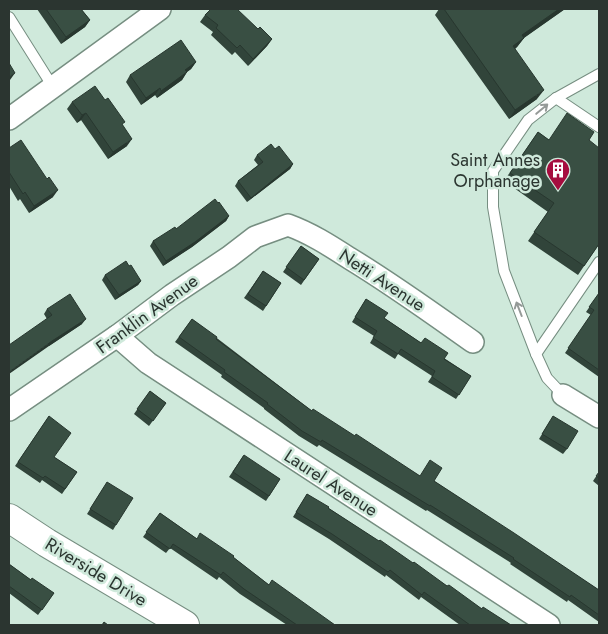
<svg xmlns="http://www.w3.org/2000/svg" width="608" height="634" font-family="Jost,sans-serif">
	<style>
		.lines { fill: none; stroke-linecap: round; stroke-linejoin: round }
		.lane-casing { stroke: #768e81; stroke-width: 12 }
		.street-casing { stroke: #768e81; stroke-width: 24 }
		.secondary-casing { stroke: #768e81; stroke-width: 30 }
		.lane { stroke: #fff; stroke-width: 10 }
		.street { stroke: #fff; stroke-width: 21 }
		.secondary { stroke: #fff; stroke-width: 28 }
		.wall { fill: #31443a }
		.shaded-wall { fill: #28372f }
		.building { fill: #394f43; stroke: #28372f }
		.oneway { stroke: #959a98 }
		.labels { text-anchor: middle; stroke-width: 5; stroke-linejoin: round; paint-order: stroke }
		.poi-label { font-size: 18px; fill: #2b3530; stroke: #cfe9db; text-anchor: end }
		.street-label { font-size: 18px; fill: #2b3530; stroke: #cfe9db }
	</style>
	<rect width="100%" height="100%" fill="#cfe9db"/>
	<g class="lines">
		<g class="lane-casing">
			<g id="lane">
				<polyline points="9,17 53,87"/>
				<polyline points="556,98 599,127"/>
				<polyline points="536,354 599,262"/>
				<polyline points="563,395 547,378 536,354 504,271 493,207 493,171 528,120 556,98 599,74"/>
			</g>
		</g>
		<g class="street-casing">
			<g id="street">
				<polyline points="9,119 160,9"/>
				<polyline points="117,336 148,363 549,625"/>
				<polyline points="563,395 599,417"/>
				<path d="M9,410l108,-74 55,-41 57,-38 26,-20 33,-12c22,8 41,20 61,33 43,26 83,55 124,84"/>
			</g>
		</g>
		<g class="secondary-casing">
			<polyline id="secondary" points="9,518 47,543 185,625"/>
		</g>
		<use href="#lane" class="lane"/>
		<use href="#street" class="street"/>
		<use href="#secondary" class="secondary"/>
	</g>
	<g class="wall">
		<polygon points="37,9 81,9 90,20 85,27 61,44"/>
		<polygon points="439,9 565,9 524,38 517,47 515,49 537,99 509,119 435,15"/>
		<polygon points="205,15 258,29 272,39 267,46 248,66 235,52 232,55 211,35 213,32 200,22"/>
		<polygon points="196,62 191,69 187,72 182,80 157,98 155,95 141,105 126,82 130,75"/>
		<polygon points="72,102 123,126 127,146 108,159 81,120 77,123 67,109"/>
		<polygon points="538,132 549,140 589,140 599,244 578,275 528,241 548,212 504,181"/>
		<polygon points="9,148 53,197 29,213 20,199 18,201 9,186"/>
		<polygon points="275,149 293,164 290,169 247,202 235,186 238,181 258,165 254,160 257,155"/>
		<polygon points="229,216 226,221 192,247 163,266 150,246 153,241 176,229"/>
		<polygon points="301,246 319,259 301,285 283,272"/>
		<polygon points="129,266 141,281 138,285 115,300 102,280 105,275"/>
		<polygon points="263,271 281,283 263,311 244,298"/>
		<polygon points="599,293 599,377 565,353 591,315 586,312"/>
		<polygon points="366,299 384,318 471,376 456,399 428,382 432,376 398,354 395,359 370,343 374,336 352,322"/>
		<polygon points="47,309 82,324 49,346 47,319 44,314"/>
		<polygon points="192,319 312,411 420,476 434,481 599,590 599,622 568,600 567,602 510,564 511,563 427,510 426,511 319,445 317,447 299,436 264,409 264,408 221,377 222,375 175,342"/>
		<polygon points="150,391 166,403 149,426 134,414"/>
		<polygon points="49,416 54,457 77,472 62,494 42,480 40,483 15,466"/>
		<polygon points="550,421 567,449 563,454 539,439"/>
		<polygon points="243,456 280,479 266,501 229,477"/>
		<polygon points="599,472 599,486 593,481"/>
		<polygon points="104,487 116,525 113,530 87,514"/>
		<polygon points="307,494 482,609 511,625 460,625 421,597 419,600 386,575 385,577 329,539 293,517"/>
		<polygon points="160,513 196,538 233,557 269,585 335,625 287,625 240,594 219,577 217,580 170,548 166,553 143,537"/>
		<polygon points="9,564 31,580 54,593 38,615 9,593"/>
	</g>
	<g class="shaded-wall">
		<polygon points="559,9 565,9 515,44 522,35"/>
		<polygon points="90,20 85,27 61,44 66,37"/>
		<polygon points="524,38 517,47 506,55 513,46"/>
		<polygon points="272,39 267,46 248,66 253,59"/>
		<polygon points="196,62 191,69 180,77 185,70"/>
		<polygon points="187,72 182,80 157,98 161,91"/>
		<polygon points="15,73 10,80 9,81 9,77"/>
		<polygon points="160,88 155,95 141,105 146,98"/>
		<polygon points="544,90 537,99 509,119 515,110"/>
		<polygon points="86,113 81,120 77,123 82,115"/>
		<polygon points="132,139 127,146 108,159 113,152"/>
		<polygon points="293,164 290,169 247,202 251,198"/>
		<polygon points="58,190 53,197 29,213 34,206"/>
		<polygon points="229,216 226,221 192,247 163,266 166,261"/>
		<polygon points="141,281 138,285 115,300 119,295"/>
		<polygon points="86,319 82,324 49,346 9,374 9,372 52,341"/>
	</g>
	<g class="building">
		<polygon points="46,9 81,9 90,20 66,37"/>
		<polygon points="211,9 237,9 258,29 260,27 272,39 253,59 240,45 237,48 216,28 218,25 205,15"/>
		<polygon points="444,9 559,9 522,35 524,38 513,46 544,90 515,110"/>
		<polygon points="181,40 196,62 185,70 187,72 161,91 160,88 146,98 130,75"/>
		<polygon points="9,63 15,73 9,77"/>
		<polygon points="95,86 105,100 108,98 125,122 122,124 132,139 113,152 86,113 82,115 72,102"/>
		<polygon points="567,113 594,132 589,140 599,148 599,244 584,266 534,232 554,203 510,173 538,132 549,140"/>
		<polygon points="21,140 47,179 49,177 58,190 34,206 25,192 23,194 9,172 9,148"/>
		<polygon points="271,144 275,149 279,146 293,164 251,198 238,181 263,162 257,155"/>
		<polygon points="215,199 218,203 219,202 229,216 195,242 166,261 153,241 175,227 176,229"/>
		<polygon points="301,246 319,259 304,280 286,267"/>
		<polygon points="126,261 129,266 131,265 141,281 119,295 105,275"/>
		<polygon points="263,271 281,283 266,306 248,294"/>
		<polygon points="599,293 599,370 568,348 594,310 589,307"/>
		<polygon points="70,294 86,319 52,341 9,372 9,345 52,315 47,309"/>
		<polygon points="366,299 388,313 384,318 421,343 425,338 448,353 444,359 471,376 459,395 432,377 435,371 401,349 398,354 373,338 377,331 355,317"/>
		<polygon points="192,319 217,337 216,339 312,411 313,409 355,436 356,434 420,476 430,460 442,468 434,481 514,533 599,590 599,615 571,595 570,597 513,559 514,558 430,505 430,506 322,440 321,442 302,431 267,404 268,403 224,372 225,370 179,337"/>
		<polygon points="150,391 166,403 153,421 137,409"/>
		<polygon points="49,416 71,433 54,457 77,472 65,489 45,476 43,478 18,462"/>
		<polygon points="553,416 578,431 567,449 542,434"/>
		<polygon points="244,455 280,479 269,496 233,472"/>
		<polygon points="599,472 599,478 596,476"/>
		<polygon points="107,482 133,498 116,525 90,509"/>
		<polygon points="307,494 329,507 328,508 379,541 380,540 413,563 414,562 447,586 449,585 482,609 483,607 511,625 470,625 424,592 422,595 390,570 388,572 332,534 296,512"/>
		<polygon points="160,513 197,539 200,533 234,556 233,557 269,585 272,580 335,625 297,625 244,589 223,572 221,575 173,544 170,549 146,532"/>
		<polygon points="9,564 31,580 32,578 54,593 42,610 9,586"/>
		<polygon points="104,622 108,625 102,625"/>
	</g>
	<defs><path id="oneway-shaft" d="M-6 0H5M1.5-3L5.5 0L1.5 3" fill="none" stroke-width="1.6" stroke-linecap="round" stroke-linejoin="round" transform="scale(1.25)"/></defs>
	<g class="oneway">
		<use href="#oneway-shaft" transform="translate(542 109) rotate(-40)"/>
		<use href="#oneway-shaft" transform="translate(519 309) rotate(-111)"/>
	</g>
	<defs>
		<g id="building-pin" transform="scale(1.25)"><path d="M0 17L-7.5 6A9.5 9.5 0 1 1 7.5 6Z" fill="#a60d3f" stroke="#cfe9db"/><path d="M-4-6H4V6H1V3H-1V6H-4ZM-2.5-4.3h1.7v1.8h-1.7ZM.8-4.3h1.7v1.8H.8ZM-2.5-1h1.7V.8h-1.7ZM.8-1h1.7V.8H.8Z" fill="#fff"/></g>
	</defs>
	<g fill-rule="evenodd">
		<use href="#building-pin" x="558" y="170"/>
	</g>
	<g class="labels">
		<g class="poi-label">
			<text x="540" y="166">Saint Annes<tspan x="540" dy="21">Orphanage</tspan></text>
		</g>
		<g class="street-label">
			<text transform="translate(382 280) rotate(33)" y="6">Netti Avenue</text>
			<text transform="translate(147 314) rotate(-36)" y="6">Franklin Avenue</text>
			<text transform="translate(331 483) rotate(33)" y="6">Laurel Avenue</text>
			<text transform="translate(96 572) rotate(31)" y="6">Riverside Drive</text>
		</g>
	</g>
	<rect width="608" height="634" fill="none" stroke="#2b3530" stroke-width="20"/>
</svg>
